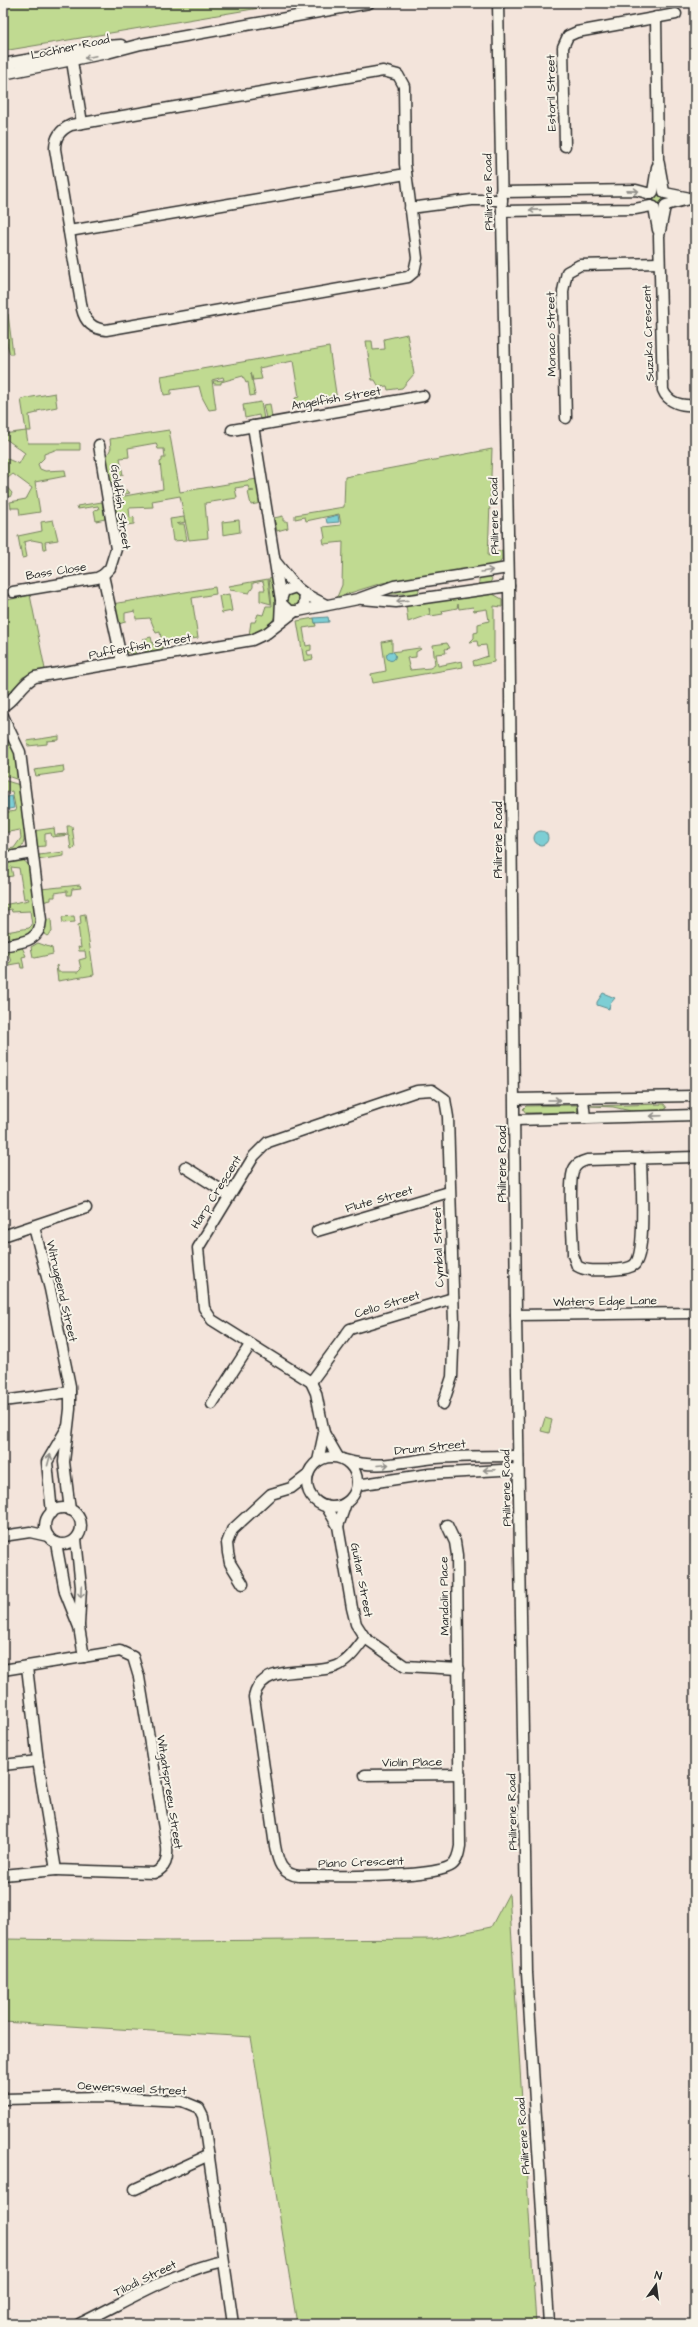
<svg xmlns="http://www.w3.org/2000/svg" width="698" height="2327" font-family="'Architects Daughter',sans-serif">
	<style>
		.green { fill: #c0da91; stroke: #76825e }
		.water { fill: #7dced4; stroke: #5c8d90 }
		.lines { fill: none; stroke-linecap: round; stroke-linejoin: round }
		.minor-casing { stroke: #2b2b2b; stroke-width: 13 }
		.minor { stroke: #f7f3e8; stroke-width: 10 }
		.oneway { stroke: #918f8a }
		.labels { text-anchor: middle; stroke-width: 4; stroke-linejoin: round; paint-order: stroke }
		.street-label { font-size: 12px; fill: #2b2b2b; stroke: #f7f3e8 }
	</style>
	<rect width="100%" height="100%" fill="#f3e4db"/>
	<filter id="ink" filterUnits="userSpaceOnUse"><feTurbulence type="fractalNoise" baseFrequency=".025" numOctaves="2"/><feDisplacementMap in="SourceGraphic" scale="8" xChannelSelector="R" yChannelSelector="G"/><feConvolveMatrix kernelMatrix="1 2 1 2 8 2 1 2 1" color-interpolation-filters="sRGB"/></filter>
	<g filter="url(#ink)">
		<g class="green">
			<polygon points="3,3 289,3 3,51"/>
			<circle cx="657" cy="199" r="5.5"/>
			<polygon points="3,314 8,314 13,354 10,354 6,341 3,341 3,330 7,319 3,318"/>
			<polygon points="407,334 414,374 402,388 388,390 387,386 379,387 375,380 372,380 366,341 372,341 373,350 385,349 384,339"/>
			<polygon points="329,347 337,400 297,407 295,398 299,397 293,361 259,368 262,379 253,380 251,373 255,395 250,396 248,382 246,383 243,376 221,382 221,384 214,384 213,381 224,380 223,377 212,380 216,409 209,410 202,397 199,386 171,390 171,394 164,395 161,376"/>
			<path d="M55,393l2,14 -20,4v2l-8,2 2,16h-5l2,12h52v7h-25l-11,4v4l-6,6 2,5 5,2 20,-1 1,6 -31,6 5,30 -20,3 -1,-7h-8l-1,-6 16,-3 6,-11 -19,-14c-5,4 -6,4 -9,10l8,9 -2,4 -7,-3v-37l16,7 6,-11 -19,-14 -3,5v-10l23,-3 -5,-32z"/>
			<polygon points="261,402 264,419 260,420 259,415 245,418 243,405"/>
			<polygon points="270,404 272,417 266,418 263,405"/>
			<polygon points="169,430 180,492 257,479 261,503 251,505 248,492 254,491 249,490 248,486 235,488 237,498 205,503 208,538 189,540 180,496 152,501 153,507 129,508 130,518 134,517 134,524 119,526 114,498 163,489 160,462 162,461 162,458 165,458 164,449 158,449 156,443 128,448 129,457 120,458 123,475 118,476 119,482 108,484 104,462 111,448 110,439"/>
			<polygon points="492,449 488,556 502,550 502,559 498,566 382,583 337,597 342,585 343,542 324,544 323,539 325,538 323,527 341,525 339,514 306,521 305,517 295,519 295,515 344,507 345,477"/>
			<polygon points="127,490 130,493 110,497 109,493"/>
			<polygon points="102,502 105,519 96,521 94,510 99,509 98,506 78,509 77,506"/>
			<polygon points="283,516 283,521 287,521 288,528 277,531 274,518"/>
			<polygon points="184,517 185,522 177,524 184,524 187,540 173,541 170,519"/>
			<polygon points="53,520 58,540 45,542 46,549 43,549 42,542 32,540 24,542 27,557 22,558 18,536 42,531 41,522"/>
			<polygon points="239,520 240,532 223,535 222,522"/>
			<polygon points="489,575 492,579 490,583 479,584 479,576"/>
			<path d="M273,577c5,30 11,46 -24,58l2,-13h4l3,-8 5,1 3,-9h6l-3,-28z"/>
			<polygon points="268,579 271,604 260,601 260,590 265,590 263,581 253,583 253,587 249,593 230,590 229,586"/>
			<polygon points="413,585 418,586 419,591 417,594 383,594"/>
			<polygon points="215,587 216,594 192,598 198,638 162,644 163,649 145,652 143,639 151,637 153,645 162,644 160,632 156,633 150,618 136,619 135,611 125,613 125,622 119,624 122,643 126,647 134,646 136,654 124,652 112,604"/>
			<polygon points="293,590 302,597 298,607 287,605 285,597"/>
			<polygon points="491,593 502,599 502,607 494,606 494,662 474,666 473,661 488,656 486,645 478,646 477,641 470,642 474,638 474,633 478,632 478,624 489,621 487,609 474,611 473,607 459,609 458,604 457,608 442,611 443,614 431,616 429,608 430,614 408,622 406,605"/>
			<polygon points="229,594 232,611 222,613 219,596"/>
			<polygon points="30,595 45,669 23,677 3,701 3,601"/>
			<polygon points="314,618 316,626 303,628 306,646 311,645 311,650 307,651 308,655 312,655 313,659 304,661 297,621"/>
			<polygon points="392,640 392,652 419,648 421,649 416,652 416,657 407,658 410,670 430,668 435,665 433,645 447,643 450,648 445,649 446,653 436,654 438,666 462,661 463,667 373,683 371,674 386,671 382,642"/>
			<polygon points="59,736 59,740 47,741 47,744 28,746 27,741"/>
			<path d="M3,739c15,5 14,27 16,41l-15,-5 4,-12 -5,-1 3,-8 -3,-4z"/>
			<polygon points="63,766 64,772 36,776 34,770"/>
			<path d="M3,780l17,5c1,13 11,59 -2,66 -4,2 -11,2 -15,3v-4l11,-2 7,-10 -1,-8 -17,3v-20l13,-2 -4,-20 -9,2z"/>
			<polygon points="67,826 72,826 75,848 71,849 69,835 52,837 51,833 45,834 45,846 35,847 33,831 54,828 55,835 68,834"/>
			<polygon points="64,852 64,856 37,860 36,857 39,855"/>
			<polygon points="23,860 29,865 36,923 33,933 10,941 6,932 29,928 32,925 30,911 12,912 11,909 4,911 3,916 3,905 29,900 28,898 24,899 19,868 11,867 13,876 6,877 6,862"/>
			<polygon points="80,885 81,888 72,889 71,895 67,895 67,891 55,893 55,897 51,897 51,900 42,902 41,889"/>
			<polygon points="85,914 94,975 58,981 56,966 57,965 58,972 78,972 81,969 79,960 86,958 85,951 79,951 78,947 81,948 78,925 81,924 80,915"/>
			<polygon points="74,916 75,922 63,923 62,917"/>
			<polygon points="51,919 52,932 47,936 44,934 44,920"/>
			<polygon points="38,943 52,948 53,954 35,958 33,957 31,947"/>
			<polygon points="22,947 26,956 22,957 24,968 21,968 20,963 3,966 3,964 11,962 9,954 3,955 3,950"/>
			<polygon points="664,1104 667,1108 664,1110 631,1111 613,1107 590,1106"/>
			<polygon points="576,1105 579,1106 577,1112 526,1113 523,1109 526,1106"/>
			<polygon points="545,1418 552,1420 549,1433 541,1431"/>
			<polygon points="509,1893 536,2324 297,2324 251,2037 3,2022 3,1939 165,1941 433,1939 491,1927"/>
		</g>
		<g class="water">
			<polygon points="338,515 339,522 327,523 326,518"/>
			<polygon points="328,617 329,622 315,623 314,618"/>
			<circle cx="391" cy="656" r="4.5"/>
			<polygon points="12,796 14,808 4,810 6,806 3,798"/>
			<circle cx="541" cy="838" r="7"/>
			<polygon points="603,993 615,998 610,1004 609,1009 597,1005 597,1002"/>
		</g>
		<g class="lines">
			<g class="minor-casing">
				<g id="minor">
					<polyline points="498,3 509,586 516,1315 527,1973 549,2324"/>
					<polyline points="656,17 658,159 664,192"/>
					<polyline points="72,61 82,123"/>
					<polyline points="3,64 106,46 121,45"/>
					<path d="M383,71l15,4 6,11 1,78 12,94 -3,14 -6,5 -302,53c-13,-1 -21,-8 -24,-21l-27,-160c0,-12 5,-19 16,-24z"/>
					<polyline points="3,74 107,53 141,44 369,3"/>
					<polyline points="565,146 563,47 568,36 577,32 676,14"/>
					<polyline points="501,192 636,190 651,194"/>
					<polyline points="653,192 657,167"/>
					<polyline points="665,193 695,199"/>
					<polyline points="666,205 689,199"/>
					<path d="M665,206l-6,30 4,154c5,13 19,16 32,15"/>
					<polyline points="654,207 658,230"/>
					<polyline points="410,208 472,200 502,200"/>
					<polyline points="502,211 635,209 651,206"/>
					<polyline points="69,231 406,174"/>
					<polyline points="566,418 563,291 567,272 580,265 659,263"/>
					<polyline points="253,426 281,600"/>
					<polyline points="232,430 423,396"/>
					<polyline points="275,561 296,587"/>
					<polyline points="103,575 122,662"/>
					<polyline points="13,592 97,578 103,575 110,568 116,549 99,445"/>
					<polyline points="305,594 326,605"/>
					<polyline points="362,599 396,602 509,586"/>
					<polyline points="298,611 358,599 394,586 508,568"/>
					<polyline points="280,622 281,600 284,591 296,587 305,594 304,606 298,611 289,611 282,604"/>
					<path d="M3,706c13,-7 18,-22 32,-29l217,-37 15,-7 27,-21"/>
					<polyline points="3,716 7,725 3,734"/>
					<polyline points="3,858 32,853"/>
					<path d="M3,946c18,-4 37,-4 38,-26l-21,-168 -13,-27"/>
					<polyline points="515,1099 695,1096"/>
					<polyline points="583,1099 585,1118"/>
					<polyline points="515,1120 695,1115"/>
					<path d="M641,1158c0,20 6,96 -7,107 -7,5 -16,4 -24,5 -12,0 -23,2 -33,-4l-4,-11c0,-19 -5,-68 0,-84 3,-7 7,-9 14,-11l108,-3"/>
					<polyline points="185,1167 229,1195"/>
					<polyline points="34,1227 50,1289 70,1386 70,1409 64,1462 70,1510"/>
					<polyline points="317,1231 449,1192"/>
					<polyline points="3,1236 86,1208"/>
					<polyline points="516,1315 695,1313"/>
					<polyline points="311,1382 212,1320 204,1308 198,1248 254,1156 268,1142 417,1091 432,1090 445,1099 448,1117 454,1323 452,1377 443,1404"/>
					<polyline points="311,1382 350,1329 453,1298"/>
					<polyline points="311,1382 316,1393 324,1433 318,1461"/>
					<polyline points="3,1401 70,1392"/>
					<polyline points="212,1404 250,1345"/>
					<polyline points="324,1433 338,1457"/>
					<circle cx="332" cy="1482" r="25"/>
					<path d="M345,1460c35,10 56,1 91,-2 27,-2 55,-2 82,-2"/>
					<polyline points="357,1485 429,1474 518,1469"/>
					<polyline points="326,1506 338,1526 352,1608 356,1624 365,1638 405,1666 459,1669"/>
					<circle cx="63" cy="1526" r="18"/>
					<polyline points="52,1513 47,1462 67,1428"/>
					<polyline points="338,1526 346,1503"/>
					<polyline points="3,1536 30,1532 48,1536"/>
					<polyline points="76,1539 81,1587 79,1625"/>
					<polyline points="56,1543 65,1592 79,1627 84,1657"/>
					<polyline points="243,1584 230,1563 228,1553 227,1543 232,1530 271,1494 291,1488 308,1475"/>
					<path d="M365,1638c-7,9 -16,23 -28,28 -25,11 -75,-5 -83,31l21,149c3,16 6,28 24,30 28,0 134,3 153,-11 6,-5 7,-13 8,-19l-3,-291 -2,-13 -8,-17"/>
					<path d="M3,1670l117,-19 13,6 6,20 28,170c1,12 -1,21 -13,26l-98,-3 -18,-109 -11,-94"/>
					<polyline points="3,1765 38,1761"/>
					<polyline points="365,1775 460,1774"/>
					<polyline points="3,1875 56,1870"/>
					<polyline points="3,2099 100,2097 182,2101 199,2108 203,2116 233,2324"/>
					<polyline points="135,2189 209,2155"/>
					<path d="M79,2324c44,-21 98,-54 144,-63"/>
				</g>
			</g>
			<use href="#minor" class="minor"/>
		</g>
		<defs><path id="oneway-shaft" d="M-6 0H5M1.5-3L5.5 0L1.5 3" fill="none" stroke-width="1.6" stroke-linecap="round" stroke-linejoin="round"/></defs>
		<g class="oneway">
			<use href="#oneway-shaft" transform="translate(90 57) rotate(168)"/>
			<use href="#oneway-shaft" transform="translate(633 191) rotate(1)"/>
			<use href="#oneway-shaft" transform="translate(535 210) rotate(179)"/>
			<use href="#oneway-shaft" transform="translate(487 571) rotate(-9)"/>
			<use href="#oneway-shaft" transform="translate(402 601) rotate(173)"/>
			<use href="#oneway-shaft" transform="translate(554 1100)"/>
			<use href="#oneway-shaft" transform="translate(656 1116) rotate(178)"/>
			<use href="#oneway-shaft" transform="translate(49 1460) rotate(-75)"/>
			<use href="#oneway-shaft" transform="translate(383 1465) rotate(-5)"/>
			<use href="#oneway-shaft" transform="translate(489 1470) rotate(178)"/>
			<use href="#oneway-shaft" transform="translate(81 1592) rotate(92)"/>
		</g>
	</g>
	<g class="labels">
		<g class="street-label">
			<text transform="translate(70 47) rotate(-12)" y="4">Lochner Road</text>
			<text transform="translate(551 93) rotate(-91)" y="4">Estoril Street</text>
			<text transform="translate(488 192) rotate(-91)" y="4">Philirene Road</text>
			<text transform="translate(648 333) rotate(-92)" y="4">Suzuka Crescent</text>
			<text transform="translate(551 334) rotate(-91)" y="4">Monaco Street</text>
			<text transform="translate(336 398) rotate(-10)" y="4">Angelfish Street</text>
			<text transform="translate(121 507) rotate(82)" y="4">Goldfish Street</text>
			<text transform="translate(494 516) rotate(-91)" y="4">Philirene Road</text>
			<text transform="translate(56 571) rotate(-9)" y="4">Bass Close</text>
			<text transform="translate(140 646) rotate(-10)" y="4">Pufferfish Street</text>
			<text transform="translate(498 840) rotate(-90)" y="4">Philirene Road</text>
			<text transform="translate(502 1164) rotate(-90)" y="4">Philirene Road</text>
			<text transform="translate(216 1192) rotate(-58)" y="4">Harp Crescent</text>
			<text transform="translate(379 1199) rotate(-16)" y="4">Flute Street</text>
			<text transform="translate(438 1247) rotate(-92)" y="4">Cymbal Street</text>
			<text transform="translate(62 1291) rotate(77)" y="4">Witrugeend Street</text>
			<text transform="translate(605 1301) rotate(-1)" y="4">Waters Edge Lane</text>
			<text transform="translate(387 1304) rotate(-17)" y="4">Cello Street</text>
			<text transform="translate(430 1447) rotate(-6)" y="4">Drum Street</text>
			<text transform="translate(506 1488) rotate(-91)" y="4">Philirene Road</text>
			<text transform="translate(362 1580) rotate(79)" y="4">Guitar Street</text>
			<text transform="translate(444 1596) rotate(-91)" y="4">Mandolin Place</text>
			<text transform="translate(412 1762) rotate(-1)" y="4">Violin Place</text>
			<text transform="translate(170 1792) rotate(81)" y="4">Witgatspreeu Street</text>
			<text transform="translate(512 1812) rotate(-91)" y="4">Philirene Road</text>
			<text transform="translate(361 1862) rotate(-2)" y="4">Piano Crescent</text>
			<text transform="translate(132 2088) rotate(3)" y="4">Oewerswael Street</text>
			<text transform="translate(523 2136) rotate(-94)" y="4">Philirene Road</text>
			<text transform="translate(145 2278) rotate(-26)" y="4">Tilodi Street</text>
		</g>
	</g>
	<rect width="698" height="2327" fill="none" stroke="#f7f3e8" stroke-width="16"/>
	<rect x="8" y="8" width="682" height="2311" fill="none" stroke="#2b2b2b" stroke-width="1.5" filter="url(#ink)"/>
	<g transform="translate(656 2285) rotate(14)" stroke="#f7f3e8" stroke-width="3" paint-order="stroke">
	<path d="M0-3L7 15L0 10L-7 15Z" fill="#2b2b2b"/>
	<text y="-6" font-size="11" font-weight="bold" text-anchor="middle" fill="#2b2b2b">N</text>
	</g>
</svg>
